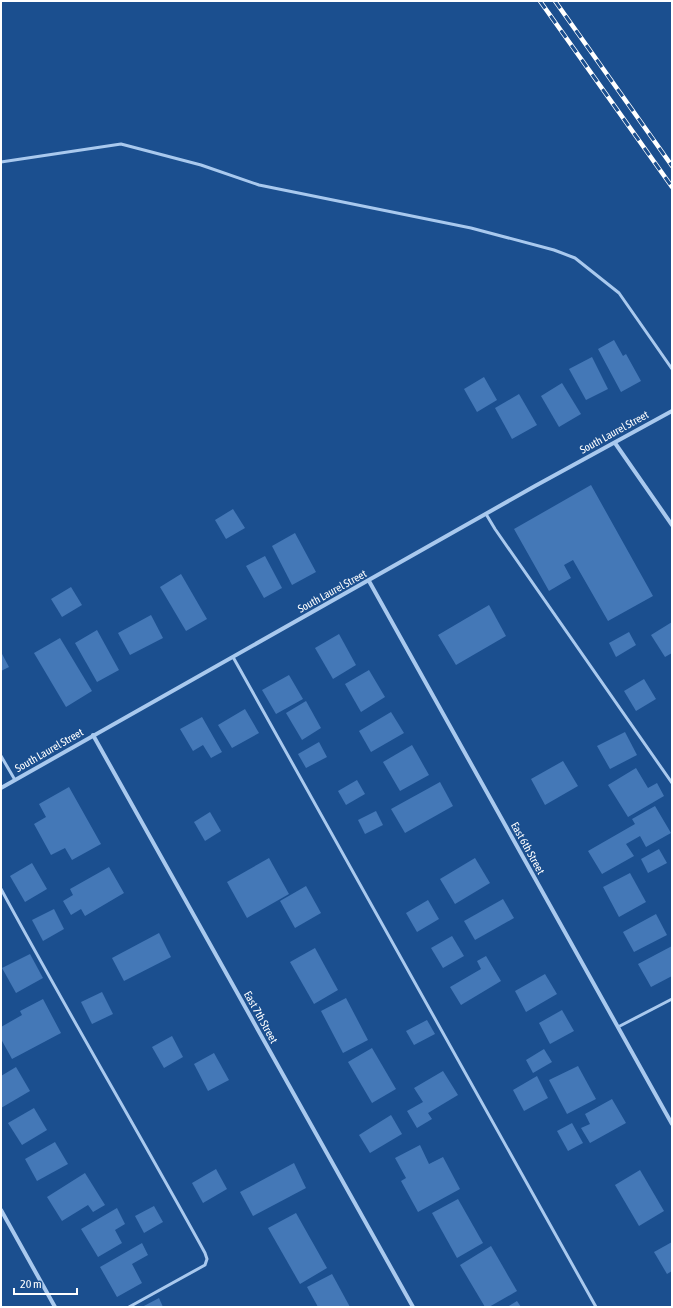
<svg xmlns="http://www.w3.org/2000/svg" width="673" height="1308" font-family="'Asap Condensed',sans-serif">
	<style>
		.building { fill: #4478b7 }
		.lines { fill: none; stroke-linecap: round; stroke-linejoin: round }
		.lane { stroke: #a9c9ee; stroke-width: 3 }
		.street { stroke: #a9c9ee; stroke-width: 4 }
		.rail-casing { stroke: #fff; stroke-width: 4.5 }
		.rail { stroke: #1b4f8f; stroke-width: 3; stroke-dasharray: 9; stroke-linecap: butt }
		.labels { text-anchor: middle; stroke-width: 3; stroke-linejoin: round; paint-order: stroke }
		.street-label { font-size: 11px; fill: #fff; stroke: #1b4f8f }
	</style>
	<rect width="100%" height="100%" fill="#1b4f8f"/>
	<g class="building">
		<polygon points="614,340 623,356 626,354 641,381 621,392 598,349"/>
		<polygon points="592,357 608,389 586,400 569,369"/>
		<polygon points="484,377 497,400 477,412 464,389"/>
		<polygon points="562,383 581,414 559,427 541,396"/>
		<polygon points="519,394 537,425 512,439 495,408"/>
		<polygon points="591,485 653,596 608,621 573,560 564,565 571,578 549,591 514,529"/>
		<polygon points="233,509 245,528 226,539 215,520"/>
		<polygon points="295,533 316,572 292,585 272,546"/>
		<polygon points="265,556 282,588 264,598 246,566"/>
		<polygon points="181,574 207,619 186,631 160,587"/>
		<polygon points="71,587 82,605 62,617 51,599"/>
		<polygon points="489,605 506,636 456,665 438,635"/>
		<polygon points="151,615 163,638 130,655 118,633"/>
		<polygon points="672,622 672,653 665,657 651,635"/>
		<polygon points="97,630 119,670 97,682 75,643"/>
		<polygon points="629,632 636,645 616,657 609,643"/>
		<polygon points="339,634 356,665 333,679 315,648"/>
		<polygon points="60,638 92,691 66,707 34,653"/>
		<polygon points="1,652 9,667 1,671"/>
		<polygon points="369,670 385,697 361,712 345,684"/>
		<polygon points="289,675 303,699 276,714 262,690"/>
		<polygon points="644,679 656,699 636,711 624,691"/>
		<polygon points="306,701 321,728 302,740 286,713"/>
		<polygon points="245,709 259,733 232,748 218,725"/>
		<polygon points="391,712 404,733 371,752 359,731"/>
		<polygon points="202,717 222,752 211,758 203,745 193,751 180,729"/>
		<polygon points="625,732 637,755 610,769 597,746"/>
		<polygon points="319,742 327,757 306,768 298,754"/>
		<polygon points="412,745 429,775 400,791 383,762"/>
		<polygon points="563,761 578,786 545,805 531,779"/>
		<polygon points="636,768 648,788 657,783 664,796 628,817 608,785"/>
		<polygon points="357,780 365,794 346,805 338,791"/>
		<polygon points="440,782 453,806 405,833 391,809"/>
		<polygon points="69,787 101,844 72,860 65,848 51,855 34,824 46,817 39,804"/>
		<polygon points="655,806 671,833 646,847 640,836 626,844 634,856 602,874 588,851 635,824 632,819"/>
		<polygon points="376,811 383,825 365,834 358,820"/>
		<polygon points="210,812 221,831 205,841 194,822"/>
		<polygon points="659,849 667,863 648,873 641,859"/>
		<polygon points="269,858 289,894 247,918 227,882"/>
		<polygon points="475,858 490,883 455,904 440,879"/>
		<polygon points="32,863 47,889 25,902 10,876"/>
		<polygon points="109,867 124,893 85,916 81,909 71,915 63,901 73,895 70,889"/>
		<polygon points="630,873 646,902 619,917 603,887"/>
		<polygon points="306,886 321,913 295,928 280,901"/>
		<polygon points="503,899 514,918 475,940 464,921"/>
		<polygon points="428,900 439,919 417,932 406,913"/>
		<polygon points="54,909 64,929 43,941 32,920"/>
		<polygon points="656,914 667,935 634,952 623,932"/>
		<polygon points="159,933 171,957 124,981 112,958"/>
		<polygon points="452,936 464,956 443,968 431,948"/>
		<polygon points="672,946 672,976 651,987 638,964"/>
		<polygon points="315,948 338,990 314,1004 290,962"/>
		<polygon points="30,954 43,978 16,993 2,968"/>
		<polygon points="486,956 501,981 461,1005 450,987 481,969 477,961"/>
		<polygon points="545,974 557,994 526,1012 515,991"/>
		<polygon points="102,992 113,1014 92,1024 81,1002"/>
		<polygon points="346,998 368,1040 343,1053 321,1011"/>
		<polygon points="43,999 61,1033 12,1059 1,1039 1,1027 22,1015 20,1011"/>
		<polygon points="562,1010 574,1031 550,1044 539,1023"/>
		<polygon points="427,1020 435,1034 414,1045 406,1031"/>
		<polygon points="172,1036 183,1057 164,1068 152,1047"/>
		<polygon points="372,1048 396,1089 372,1103 348,1062"/>
		<polygon points="544,1049 552,1062 533,1073 526,1060"/>
		<polygon points="214,1053 229,1080 208,1091 194,1064"/>
		<polygon points="578,1066 596,1099 567,1114 549,1080"/>
		<polygon points="16,1067 30,1091 1,1108 1,1076"/>
		<polygon points="443,1071 458,1095 428,1113 432,1119 417,1128 407,1111 423,1102 414,1088"/>
		<polygon points="537,1076 548,1098 524,1111 513,1090"/>
		<polygon points="612,1099 626,1123 590,1143 581,1128 590,1124 585,1114"/>
		<polygon points="34,1108 47,1130 22,1145 8,1123"/>
		<polygon points="391,1115 402,1134 370,1153 359,1135"/>
		<polygon points="572,1123 583,1143 568,1151 557,1131"/>
		<polygon points="55,1142 68,1164 37,1181 25,1159"/>
		<polygon points="420,1145 429,1164 443,1157 460,1189 418,1212 401,1181 406,1178 395,1158"/>
		<polygon points="294,1163 306,1188 253,1216 240,1192"/>
		<polygon points="216,1169 227,1189 203,1203 192,1183"/>
		<polygon points="640,1170 664,1211 639,1226 615,1185"/>
		<polygon points="85,1173 105,1205 93,1212 88,1205 62,1221 47,1197"/>
		<polygon points="458,1199 483,1243 457,1258 432,1213"/>
		<polygon points="154,1206 163,1222 144,1233 135,1216"/>
		<polygon points="117,1208 125,1224 115,1230 122,1243 98,1257 81,1229"/>
		<polygon points="296,1213 327,1268 300,1284 268,1228"/>
		<polygon points="672,1242 672,1271 667,1274 654,1252"/>
		<polygon points="142,1243 148,1255 132,1264 142,1283 117,1297 100,1267"/>
		<polygon points="491,1246 517,1291 489,1307 485,1307 460,1265"/>
		<polygon points="332,1274 350,1307 318,1307 307,1287"/>
		<polygon points="159,1298 163,1307 142,1307"/>
		<polygon points="517,1301 521,1307 507,1307"/>
	</g>
	<g class="lines">
		<g class="lane">
			<polyline points="1,162 121,144 201,165 259,185 471,228 554,250 575,258 619,293 672,369"/>
			<polyline points="486,514 495,529 672,783"/>
			<polyline points="233,657 596,1307"/>
			<polyline points="1,756 15,780"/>
			<path d="M1,889c66,122 137,242 204,364l2,6 -2,6 -76,42"/>
			<polyline points="618,1027 672,999"/>
		</g>
		<g class="street">
			<polyline points="615,443 672,525"/>
			<polyline points="369,581 672,1124"/>
			<polyline points="93,735 413,1307"/>
			<polyline points="1,788 535,486 672,411"/>
			<polyline points="1,1210 55,1307"/>
		</g>
		<g class="rail-casing">
			<g id="rail">
				<polyline points="540,1 672,187"/>
				<polyline points="555,1 672,166"/>
			</g>
		</g>
		<use href="#rail" class="rail"/>
	</g>
	<g class="labels">
		<g class="street-label">
			<text transform="translate(614 432) rotate(-29)" y="4">South Laurel Street</text>
			<text transform="translate(332 591) rotate(-29)" y="4">South Laurel Street</text>
			<text transform="translate(49 750) rotate(-30)" y="4">South Laurel Street</text>
			<text transform="translate(528 848) rotate(61)" y="4">East 6th Street</text>
			<text transform="translate(261 1017) rotate(61)" y="4">East 7th Street</text>
		</g>
	</g>
	<rect width="673" height="1308" fill="none" stroke="#ffffff" stroke-width="4"/>
	<path d="M14 1288v6h63v-6" fill="none" stroke="#ffffff" stroke-width="2"/>
	<text x="20" y="1288" font-size="12" fill="#ffffff" stroke="#1b4f8f" stroke-width="3" paint-order="stroke">20 m</text>
</svg>
